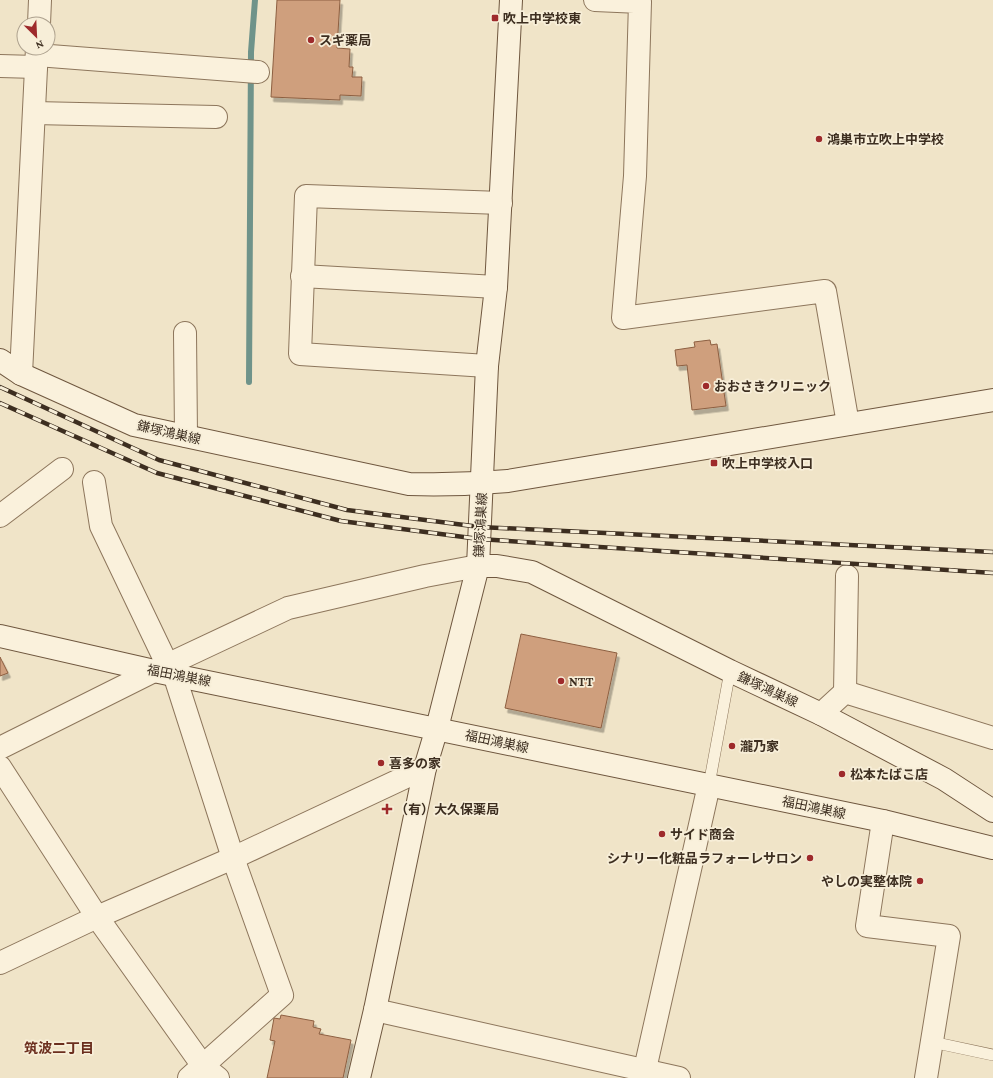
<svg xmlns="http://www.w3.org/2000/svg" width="993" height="1078" font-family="'Crimson Pro','Noto Sans JP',serif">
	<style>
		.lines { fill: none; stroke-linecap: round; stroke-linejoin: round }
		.stream { stroke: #6f938a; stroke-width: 6 }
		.building { fill: #cf9f7d; stroke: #8d5f41; filter: url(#shadow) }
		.lane-casing { stroke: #8d765c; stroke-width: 12 }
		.street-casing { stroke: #8d765c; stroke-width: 24 }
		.secondary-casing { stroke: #6f573f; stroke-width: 24 }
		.lane { stroke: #faf1dc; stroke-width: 11 }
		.street { stroke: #faf1dc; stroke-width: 22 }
		.secondary { stroke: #faf1dc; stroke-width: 22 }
		.rail-casing { stroke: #3d2e20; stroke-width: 4.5 }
		.rail { stroke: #f7eed8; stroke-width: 3; stroke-dasharray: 9; stroke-linecap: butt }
		.poi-dot { fill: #9e2a2b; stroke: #f7eed8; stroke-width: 1.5 }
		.labels { text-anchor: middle; stroke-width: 3.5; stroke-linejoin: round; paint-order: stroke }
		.poi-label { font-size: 13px; font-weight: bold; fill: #3d2e20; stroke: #f7eed8; text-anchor: start }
		.street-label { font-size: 13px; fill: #3d2e20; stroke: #f7eed8 }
		.neighbourhood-label { font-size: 14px; font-weight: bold; fill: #6b2e1e; stroke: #f7eed8 }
	</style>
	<defs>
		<filter id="shadow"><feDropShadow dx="2.5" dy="4.5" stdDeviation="0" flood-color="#0004"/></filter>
	</defs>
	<rect width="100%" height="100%" fill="#f0e4c8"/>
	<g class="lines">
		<polyline class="stream" points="249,382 251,52 255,0"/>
	</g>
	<g class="building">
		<polygon points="277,0 340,0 337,48 350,49 349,67 353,67 352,77 362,77 361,96 340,95 340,100 271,97"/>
		<polygon points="710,340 711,345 717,344 726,406 692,410 687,365 677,366 675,350 695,347 694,342"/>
		<polygon points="521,634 617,653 601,728 505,708"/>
		<polygon points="0,657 8,673 0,676"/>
		<polygon points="281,1015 314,1021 313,1027 321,1029 319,1034 351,1040 343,1078 267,1078 275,1041 270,1040 274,1018 280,1019"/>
	</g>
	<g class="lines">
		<g class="lane-casing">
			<g id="lane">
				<polyline points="709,785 730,671"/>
				<polyline points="932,1042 993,1055"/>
			</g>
		</g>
		<g class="street-casing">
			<g id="street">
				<polyline points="595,0 640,2 635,176 623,318 825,291 848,424"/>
				<polyline points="39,24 40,0"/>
				<polyline points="37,55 258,72"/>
				<polyline points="0,66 36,67"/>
				<polyline points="34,113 216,117"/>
				<polyline points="302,276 496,287"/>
				<polyline points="185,333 186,436"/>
				<polyline points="487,366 300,354 306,196 501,203"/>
				<polyline points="21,374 37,48"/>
				<polyline points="94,482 101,526 167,664"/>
				<polyline points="0,516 62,469"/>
				<polyline points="174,674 233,858 282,995 189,1078"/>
				<polyline points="845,692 847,576"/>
				<polyline points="821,714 845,692 993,738"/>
				<polyline points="0,748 154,671 288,608 425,576 478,566"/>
				<polyline points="0,767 97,917 203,1066 218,1078"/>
				<polyline points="883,821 867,926 949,936 926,1078"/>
				<polyline points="0,963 97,917 233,858 425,768"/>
				<polyline points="375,1010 679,1078"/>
				<polyline points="643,1078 709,785"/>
			</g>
		</g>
		<g class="secondary-casing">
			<g id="secondary">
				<path d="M0,360l21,14 113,51 275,59c33,1 66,0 99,-3l485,-81"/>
				<polyline points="478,566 497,566 532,572 730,671 821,714 944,779 993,811"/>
				<polyline points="0,636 154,671 883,821 993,848"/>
				<polyline points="359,1078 375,1010 425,768 437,728 478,566 487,366 496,287 511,0"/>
			</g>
		</g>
		<use href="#lane" class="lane"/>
		<use href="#street" class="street"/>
		<use href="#secondary" class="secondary"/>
		<g class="rail-casing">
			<g id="rail">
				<polyline points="0,387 159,460 347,510 480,527 993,552"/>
				<polyline points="0,403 157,473 341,521 479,539 993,573"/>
			</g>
		</g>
		<use href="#rail" class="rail"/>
	</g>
	<g class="poi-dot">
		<rect x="491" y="14" width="8" height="8" rx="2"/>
		<circle cx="311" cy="40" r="4"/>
		<circle cx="819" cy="139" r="4"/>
		<circle cx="706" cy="386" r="4"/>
		<rect x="710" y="459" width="8" height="8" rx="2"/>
		<circle cx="561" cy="681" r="4"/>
		<circle cx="732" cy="746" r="4"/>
		<circle cx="381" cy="763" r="4"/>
		<circle cx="842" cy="774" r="4"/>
		<path d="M385 803h4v4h4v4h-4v4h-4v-4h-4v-4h4z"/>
		<circle cx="662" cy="834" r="4"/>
		<circle cx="810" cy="858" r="4"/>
		<circle cx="920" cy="881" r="4"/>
	</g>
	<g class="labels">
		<g class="poi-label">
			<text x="503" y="23">吹上中学校東</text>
			<text x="319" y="45">スギ薬局</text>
			<text x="827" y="144">鴻巣市立吹上中学校</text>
			<text x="714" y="391">おおさきクリニック</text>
			<text x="722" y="468">吹上中学校入口</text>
			<text x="569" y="686">NTT</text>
			<text x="740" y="751">瀧乃家</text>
			<text x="389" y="768">喜多の家</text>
			<text x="850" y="779">松本たばこ店</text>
			<text x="395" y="814">（有）大久保薬局</text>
			<text x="670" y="839">サイド商会</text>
			<text x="802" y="863" text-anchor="end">シナリー化粧品ラフォーレサロン</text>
			<text x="912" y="886" text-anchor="end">やしの実整体院</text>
		</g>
		<g class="street-label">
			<text transform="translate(169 432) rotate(13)" y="5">鎌塚鴻巣線</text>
			<text transform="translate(480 525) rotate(-87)" y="5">鎌塚鴻巣線</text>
			<text transform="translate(179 675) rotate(11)" y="5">福田鴻巣線</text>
			<text transform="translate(768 689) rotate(25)" y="5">鎌塚鴻巣線</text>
			<text transform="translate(497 741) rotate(12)" y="5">福田鴻巣線</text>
			<text transform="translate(814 807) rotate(12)" y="5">福田鴻巣線</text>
		</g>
		<g class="neighbourhood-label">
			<text x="59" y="1053">筑波二丁目</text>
		</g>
	</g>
	<g transform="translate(36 36) rotate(156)"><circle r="19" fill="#f7eed8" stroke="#ada18e"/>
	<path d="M0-3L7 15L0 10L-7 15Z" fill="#9e2a2b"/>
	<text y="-6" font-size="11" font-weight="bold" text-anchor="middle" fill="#3d2e20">N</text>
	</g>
</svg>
